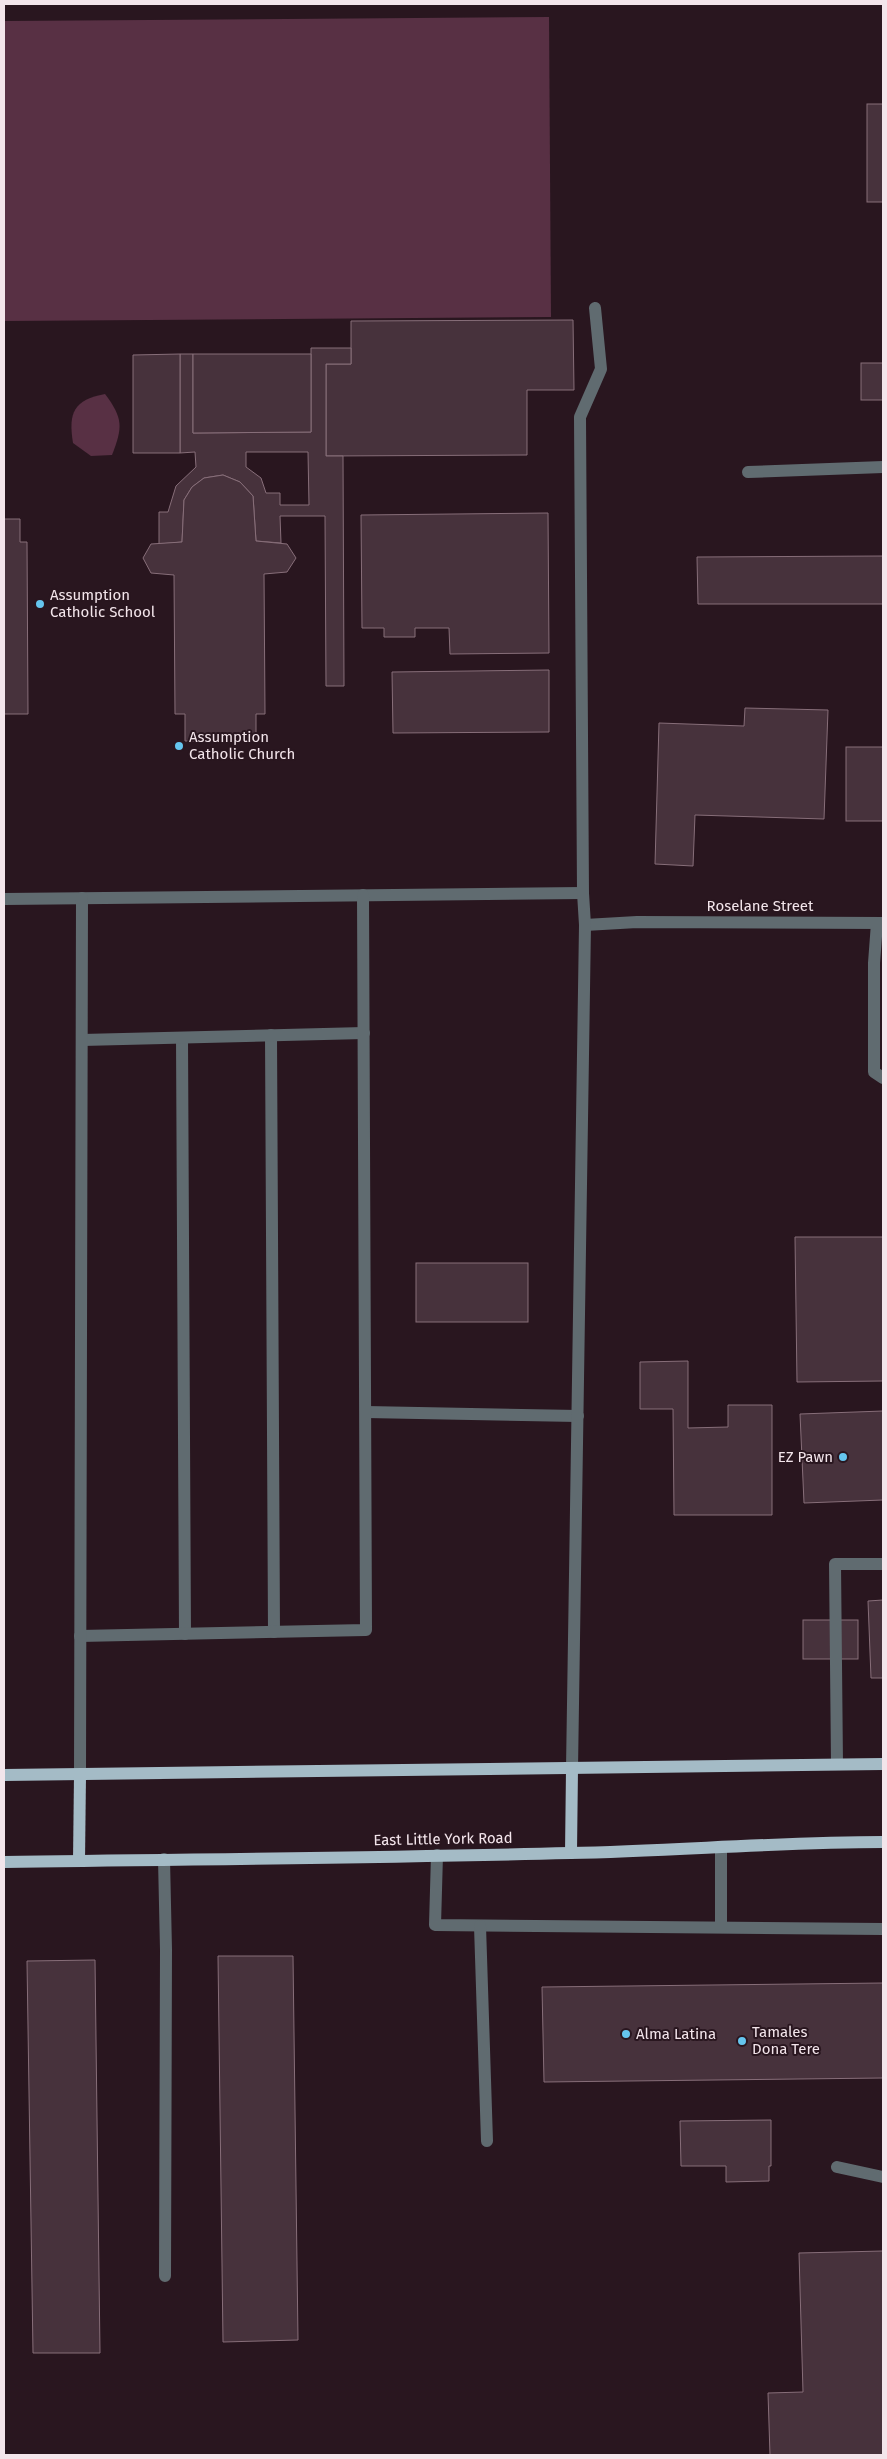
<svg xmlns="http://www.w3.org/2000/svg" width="887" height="2459" font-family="'Fira Sans',sans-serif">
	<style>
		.green { fill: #583044 }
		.building { fill: #47323c; stroke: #876e79; fill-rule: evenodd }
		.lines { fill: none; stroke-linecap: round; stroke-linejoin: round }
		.minor { stroke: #606b70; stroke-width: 12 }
		.major { stroke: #a4bbc6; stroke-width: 12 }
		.poi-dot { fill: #65c5ee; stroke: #29161f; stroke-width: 2 }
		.labels { text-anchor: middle; stroke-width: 4; stroke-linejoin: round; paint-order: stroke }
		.poi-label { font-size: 15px; fill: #f3e5eb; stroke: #29161f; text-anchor: start }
		.street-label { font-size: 15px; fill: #f3e5eb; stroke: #29161f }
	</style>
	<rect width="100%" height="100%" fill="#29161f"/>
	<g class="green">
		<polygon points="549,17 551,317 4,321 4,21"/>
		<path d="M105,394c18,24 18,33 7,61l-21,1 -18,-13c-5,-31 1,-43 32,-49z"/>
	</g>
	<g class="building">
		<rect x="867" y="104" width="16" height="98"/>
		<polygon points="573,320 574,390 527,390 527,455 326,456 326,364 351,364 351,321"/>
		<path d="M311,348h40v16h-25v92h17l1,230h-18l-1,-170h-45l1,27 -25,-2 -3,-45 -13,-14 -17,-7 -19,3 -12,9 -8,13 -2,42 -23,2v-32h9l8,-26 20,-19 -1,-15 -15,1v-99h13v79l118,-1zM246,452h62l1,53h-29v-12h-14l-5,-15 -15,-11z"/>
		<polygon points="180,354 180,453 133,453 133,355"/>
		<polygon points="193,354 311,354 311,432 193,433"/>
		<rect x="861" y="363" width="22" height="37"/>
		<polygon points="223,475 240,482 253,496 256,541 287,544 296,558 287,572 264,574 265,714 256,714 256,741 185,741 185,714 175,714 174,575 151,573 143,558 151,544 182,542 184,500 192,487 204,478"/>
		<polygon points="548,513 549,653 450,654 449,628 415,628 415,637 384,637 384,628 362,628 361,515"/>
		<polygon points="4,519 20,519 20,542 27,542 28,714 4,714"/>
		<polygon points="883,556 883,604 698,604 697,557"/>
		<polygon points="549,670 549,732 393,733 392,672"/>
		<polygon points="745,708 828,710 824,819 695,815 693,866 655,864 659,723 744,726"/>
		<rect x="846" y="747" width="37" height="74"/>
		<polygon points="795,1237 883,1237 883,1381 797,1382"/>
		<rect x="416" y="1263" width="112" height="59"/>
		<polygon points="688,1361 688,1428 728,1427 728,1405 772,1405 772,1515 674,1515 673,1409 640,1409 640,1362"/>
		<polygon points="883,1411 883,1500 804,1503 800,1414"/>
		<polygon points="883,1600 883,1678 871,1678 868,1601"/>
		<rect x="803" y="1620" width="55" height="39"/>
		<polygon points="218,1956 293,1956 298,2340 223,2342"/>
		<polygon points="95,1960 100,2353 33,2353 27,1961"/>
		<polygon points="883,1983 883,2078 544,2082 542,1987"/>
		<polygon points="771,2120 771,2166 769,2166 769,2181 726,2182 726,2166 681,2166 680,2121"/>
		<polygon points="883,2251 883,2455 770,2455 768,2393 803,2392 799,2253"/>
	</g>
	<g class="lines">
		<g class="minor">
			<polyline points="748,472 883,467"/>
			<polyline points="4,899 583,893"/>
			<polyline points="877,923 874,963 874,1072 883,1078"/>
			<polyline points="585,925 637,922 883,923"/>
			<polyline points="271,1035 274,1632"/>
			<polyline points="182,1038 185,1634"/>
			<polyline points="82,1040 364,1033"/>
			<polyline points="366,1412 578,1416"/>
			<polyline points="80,1636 366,1630 363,895"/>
			<polyline points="837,1764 835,1564 883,1564"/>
			<polyline points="572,1769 585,925 583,893 580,417 601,369 595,308"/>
			<polyline points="80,1775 82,898"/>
			<polyline points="437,1855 435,1925 883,1929"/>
			<polyline points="164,1859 166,1950 165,2276"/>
			<polyline points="480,1926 487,2141"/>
			<polyline points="721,1927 721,1848"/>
			<polyline points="837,2167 883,2177"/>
		</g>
		<g class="major">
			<polyline points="4,1775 883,1764"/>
			<polyline points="571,1853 572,1769"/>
			<polyline points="79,1861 80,1775"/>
			<path d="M4,1862c188,-3 377,-4 566,-9 104,-2 209,-11 313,-11"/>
		</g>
	</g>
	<g class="poi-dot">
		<circle cx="40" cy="604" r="5"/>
		<circle cx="179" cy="746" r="5"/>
		<circle cx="843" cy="1457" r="5"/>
		<circle cx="626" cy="2034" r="5"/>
		<circle cx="742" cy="2041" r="5"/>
	</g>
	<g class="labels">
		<g class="poi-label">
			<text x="50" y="600">Assumption<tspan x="50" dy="17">Catholic School</tspan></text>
			<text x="189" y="742">Assumption<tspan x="189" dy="17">Catholic Church</tspan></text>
			<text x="833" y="1462" text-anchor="end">EZ Pawn</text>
			<text x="752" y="2037">Tamales<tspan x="752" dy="17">Dona Tere</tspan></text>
			<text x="636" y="2039">Alma Latina</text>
		</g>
		<g class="street-label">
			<text x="760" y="911">Roselane Street</text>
			<text transform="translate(443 1839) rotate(-1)" y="5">East Little York Road</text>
		</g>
	</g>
	<rect width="887" height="2459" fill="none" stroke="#f3e5eb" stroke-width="10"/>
</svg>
